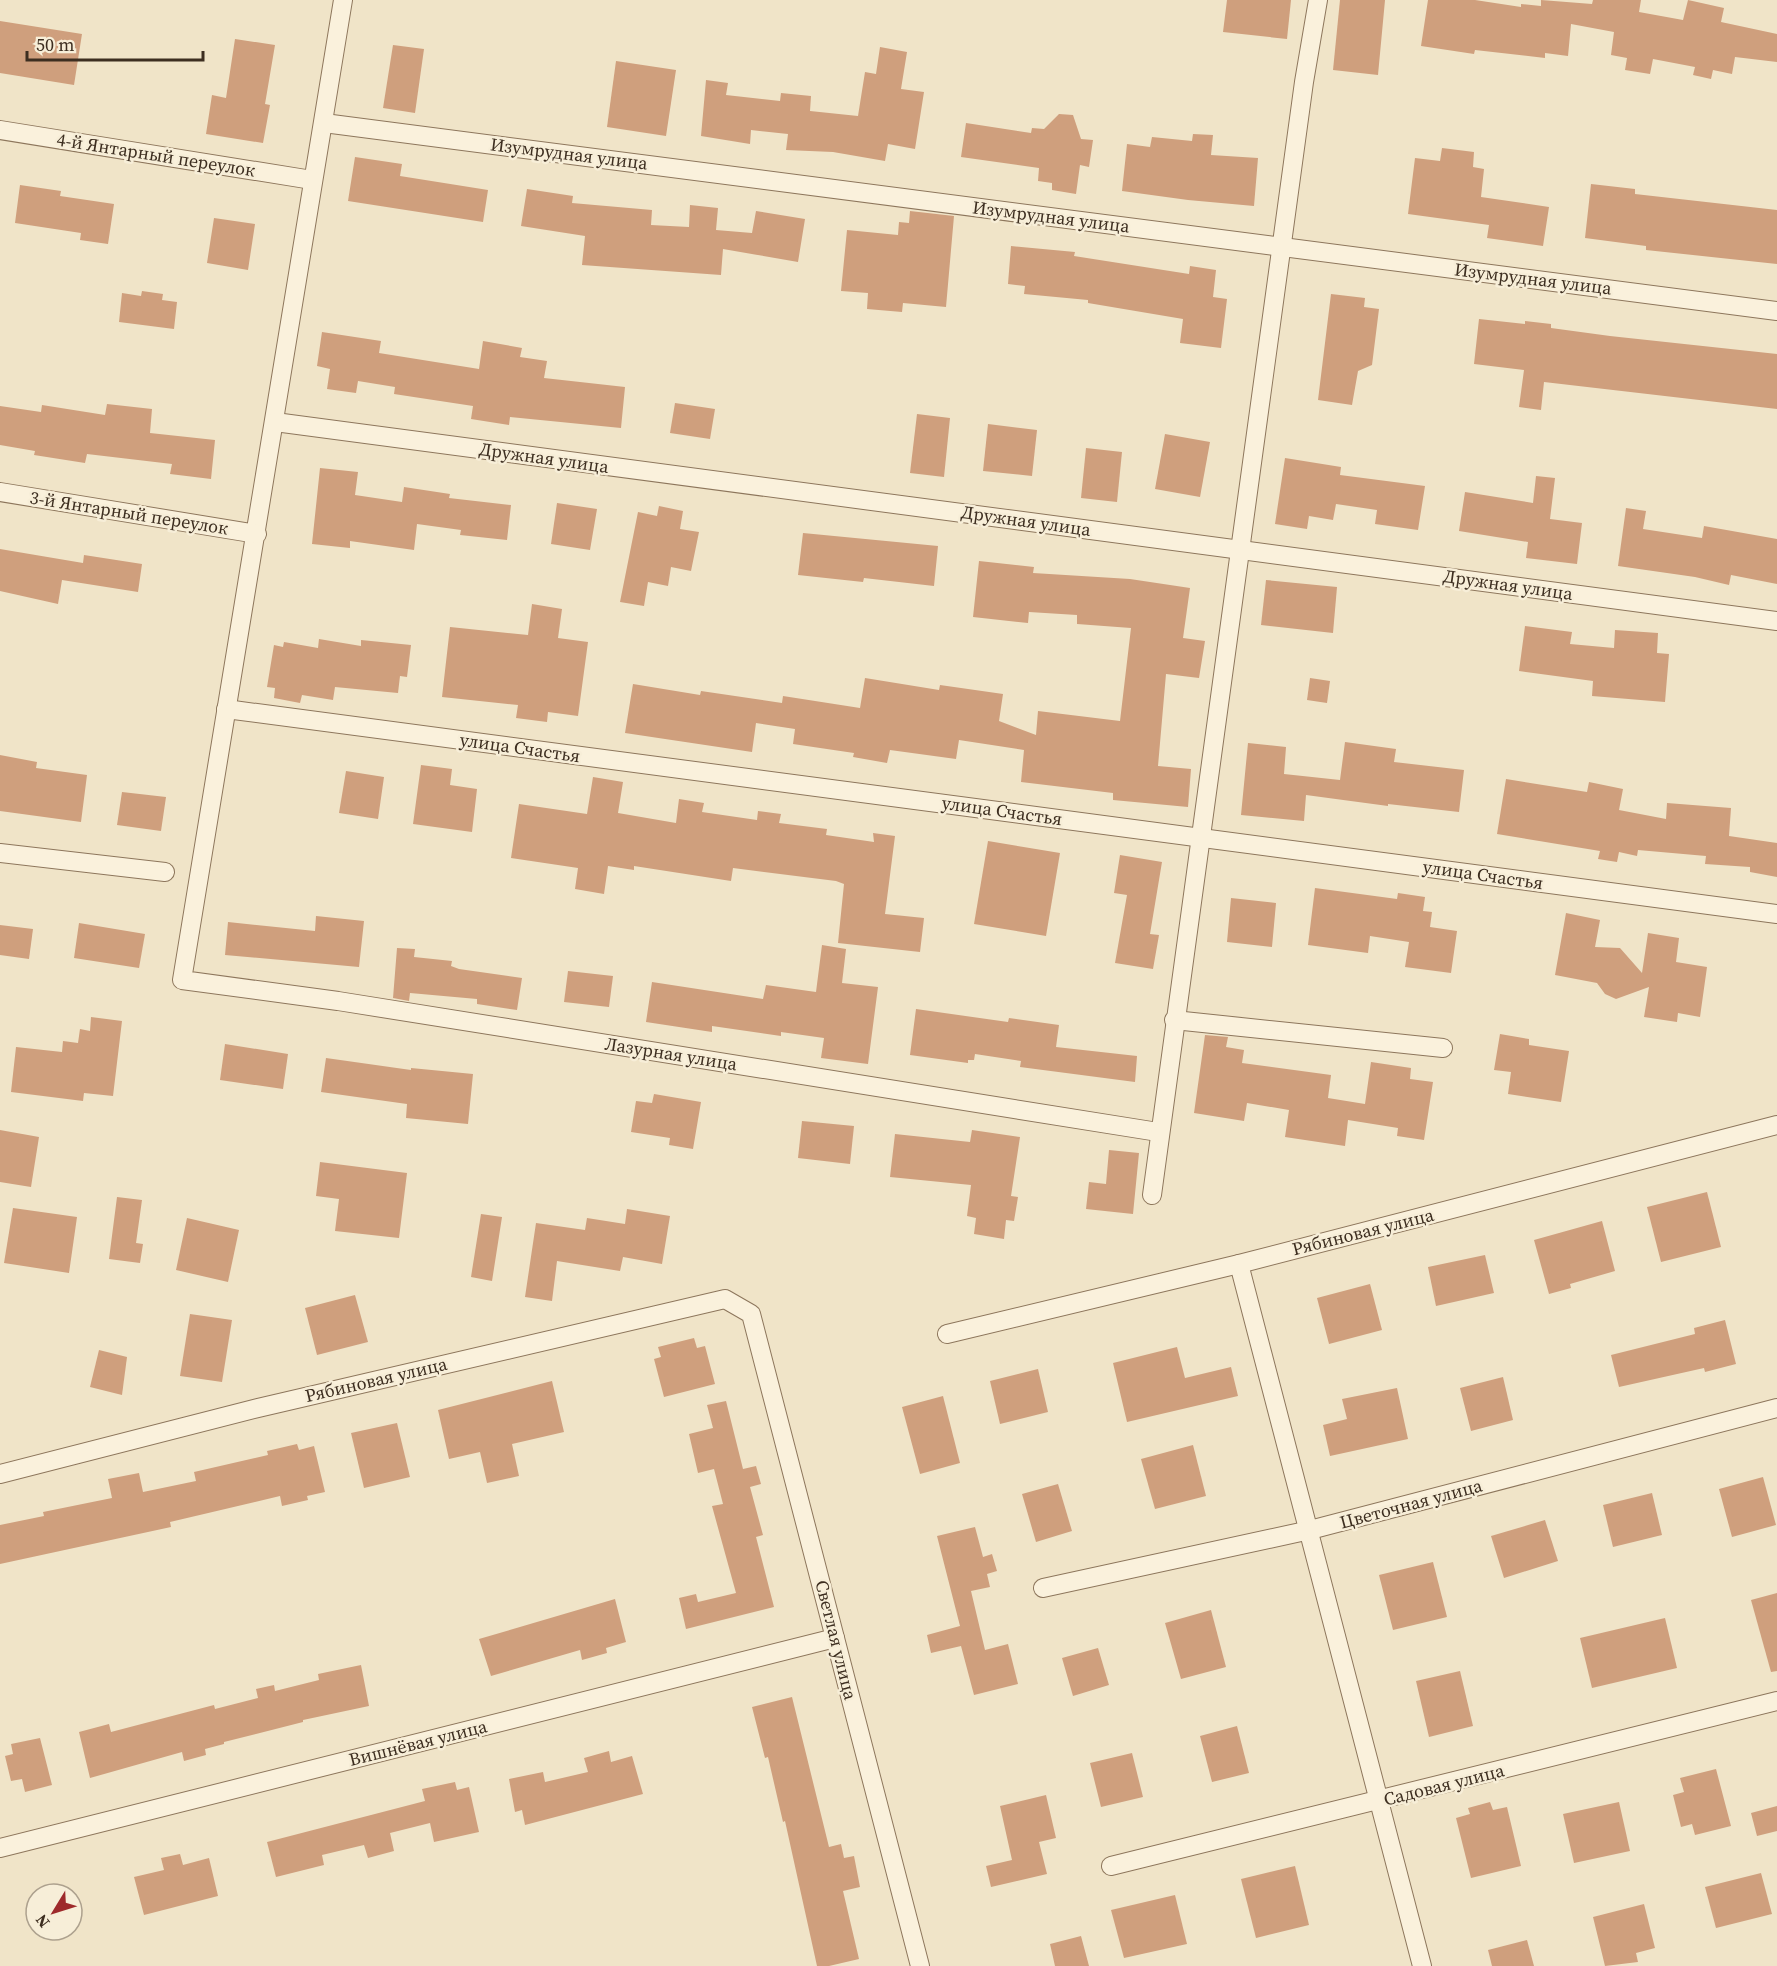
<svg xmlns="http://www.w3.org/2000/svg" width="1777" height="1966" font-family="'Source Serif 4',serif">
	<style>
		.building { fill: #cf9f7d }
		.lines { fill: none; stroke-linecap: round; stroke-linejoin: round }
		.street-casing { stroke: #8d765c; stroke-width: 20 }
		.street { stroke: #faf1dc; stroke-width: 18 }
		.labels { text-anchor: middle; stroke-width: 5; stroke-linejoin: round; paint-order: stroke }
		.street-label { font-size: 18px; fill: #3d2e20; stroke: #f7eed8 }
	</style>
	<rect width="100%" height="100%" fill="#f0e4c8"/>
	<g class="building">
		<polygon points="1227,0 1291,0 1287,39 1223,32"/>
		<polygon points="1340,0 1385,0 1378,75 1333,70"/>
		<polygon points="1428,0 1475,0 1521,7 1521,4 1541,6 1541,0 1592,4 1593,0 1641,0 1639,12 1683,20 1688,0 1724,8 1721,22 1777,34 1777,62 1735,57 1732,74 1713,70 1711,79 1693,75 1695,67 1653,59 1650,74 1625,70 1627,58 1611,55 1614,32 1571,24 1568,56 1545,53 1545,58 1475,50 1474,54 1421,46"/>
		<polygon points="0,21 82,34 74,85 0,73"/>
		<polygon points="235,39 275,45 265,104 270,105 263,143 206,134 212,95 226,98"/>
		<polygon points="393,45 424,49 415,113 383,108"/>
		<polygon points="880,47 907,52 901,89 924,92 915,149 888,144 885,161 833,152 786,150 788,134 751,130 750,144 701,136 706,80 728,83 726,95 780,101 781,93 811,96 810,111 858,116 865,72 876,74"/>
		<polygon points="616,61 676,70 666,136 607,127"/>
		<polygon points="1059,114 1073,115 1081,139 1093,140 1089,167 1080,165 1076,194 1052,190 1052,183 1038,181 1039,168 961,157 966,123 1031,133 1032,128 1044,129"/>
		<polygon points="1193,134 1213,135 1211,155 1258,158 1254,206 1188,200 1122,191 1127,144 1150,147 1152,137 1192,141"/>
		<polygon points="1442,148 1474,152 1473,167 1484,169 1481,197 1549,207 1543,246 1487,238 1489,225 1408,214 1415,158 1440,161"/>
		<polygon points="355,157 402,164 400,176 488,190 483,222 348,201"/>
		<polygon points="1591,184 1635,189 1635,194 1777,210 1777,264 1646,250 1646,246 1585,238"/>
		<polygon points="20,185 61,191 60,196 114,204 108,244 80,240 81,233 15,223"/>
		<polygon points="527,189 573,196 572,203 652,210 651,225 689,227 690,205 718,208 716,230 752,233 756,211 805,219 798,262 723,249 721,275 582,265 585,236 521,226"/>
		<polygon points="910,211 954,216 946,307 903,303 902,312 867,309 868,293 841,291 847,230 898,235 899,222 909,223"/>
		<polygon points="214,218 255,224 248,270 207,263"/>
		<polygon points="1011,246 1075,252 1074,256 1189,274 1190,266 1216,270 1213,297 1227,299 1221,348 1180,343 1183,319 1088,303 1088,300 1024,294 1025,286 1008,284"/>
		<polygon points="142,291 163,294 162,300 177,302 174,329 119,322 122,293 141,296"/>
		<polygon points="1331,294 1365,298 1364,307 1379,309 1372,365 1358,371 1352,405 1318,400"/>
		<polygon points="1479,319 1525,324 1525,321 1551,324 1551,328 1610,336 1777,354 1777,409 1544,382 1541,410 1519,407 1524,370 1474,364"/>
		<polygon points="322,332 381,341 379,353 479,369 483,341 522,348 520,357 547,361 544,378 625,387 621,428 510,417 509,425 471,419 473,406 394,394 395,387 358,381 356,393 327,389 330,369 317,366"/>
		<polygon points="675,403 715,409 710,439 670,433"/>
		<polygon points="107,404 152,409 150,433 215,440 211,479 170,474 172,464 87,454 85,463 34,455 35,451 0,445 0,406 41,412 42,405 105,415"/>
		<polygon points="917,414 950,418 944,477 910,473"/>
		<polygon points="988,424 1037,430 1032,476 983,471"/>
		<polygon points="1165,434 1210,442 1200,497 1155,489"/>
		<polygon points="1086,448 1122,452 1117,502 1081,498"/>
		<polygon points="1285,458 1341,467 1340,475 1425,486 1418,530 1375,524 1377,510 1336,504 1333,520 1309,516 1307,529 1275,524"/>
		<polygon points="320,468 358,472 355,495 402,502 404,487 450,494 449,498 511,505 507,540 460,535 461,530 417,524 414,550 350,541 350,548 312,544"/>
		<polygon points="1536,476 1555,478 1550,519 1582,523 1577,564 1526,558 1528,542 1459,531 1465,492 1533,503"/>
		<polygon points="557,503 597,509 590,550 551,544"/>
		<polygon points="659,506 683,511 680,529 699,532 691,571 671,567 668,586 648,582 644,606 620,602 638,512 657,516"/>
		<polygon points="1626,508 1646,511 1643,529 1702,538 1704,526 1777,539 1777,584 1731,575 1729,585 1695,577 1618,566"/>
		<polygon points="803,533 938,546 934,586 864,578 863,582 798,575"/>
		<polygon points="0,549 83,563 84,555 142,564 138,592 62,580 58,604 0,591"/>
		<polygon points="979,561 1034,567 1033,573 1130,579 1190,588 1183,638 1205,641 1199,678 1166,674 1158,766 1191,769 1188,807 1113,800 1113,793 1021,782 1024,750 959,740 956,759 890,750 887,763 853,757 854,753 793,744 795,729 756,723 752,752 625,733 633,684 700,695 701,691 782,703 783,696 860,708 865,678 939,690 940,685 1003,694 999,721 1036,735 1038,711 1120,721 1131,628 1077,624 1077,615 1029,612 1028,623 973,617"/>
		<polygon points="1266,580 1337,587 1333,633 1261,625"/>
		<polygon points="532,604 562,609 558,638 588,642 578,716 548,712 547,722 516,718 518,705 442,697 450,627 528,635"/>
		<polygon points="1525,626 1572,632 1570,644 1614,648 1615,630 1658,633 1657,653 1669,654 1665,702 1592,696 1593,681 1519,671"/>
		<polygon points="319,639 361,646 361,640 411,645 407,677 400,676 398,693 335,687 333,700 302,695 300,703 274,698 275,688 267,687 274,645 283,647 284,642 318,648"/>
		<polygon points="1310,678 1330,681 1327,703 1307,700"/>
		<polygon points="1345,742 1396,749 1394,762 1464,770 1459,812 1388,804 1388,806 1306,795 1304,821 1241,815 1248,743 1286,747 1284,774 1340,780"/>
		<polygon points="0,755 37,762 36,768 87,775 81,822 0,811"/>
		<polygon points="421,765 452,769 450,785 477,789 472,832 413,824"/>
		<polygon points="346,771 384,777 378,819 339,813"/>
		<polygon points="593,777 623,782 618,813 676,823 679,799 704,803 702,812 757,820 758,811 781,814 779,823 827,829 826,835 874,842 873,833 895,836 885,914 924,918 920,952 838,943 844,884 836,881 733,868 731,881 634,866 634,870 608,866 604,894 575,889 578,868 511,858 519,804 587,814"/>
		<polygon points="1506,779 1587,792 1589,782 1623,789 1619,810 1666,819 1667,803 1731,808 1729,836 1777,843 1777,877 1750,872 1750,867 1705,864 1706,856 1638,850 1637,856 1619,852 1617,862 1598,859 1600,851 1497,834"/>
		<polygon points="122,792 166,797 161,831 117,825"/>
		<polygon points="988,841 1060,853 1046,936 974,924"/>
		<polygon points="1120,855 1162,862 1150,934 1159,935 1153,969 1115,963 1127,895 1114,893"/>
		<polygon points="1315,888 1397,899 1398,893 1425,897 1423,911 1432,912 1430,927 1457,931 1451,973 1405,967 1409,942 1370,936 1368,953 1308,945"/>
		<polygon points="1231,898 1276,903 1272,947 1227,942"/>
		<polygon points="1566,913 1600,920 1595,947 1620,948 1642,973 1648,933 1679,938 1676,962 1707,967 1700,1017 1678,1013 1677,1022 1644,1017 1649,987 1616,999 1605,994 1597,983 1555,975"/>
		<polygon points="316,916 364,921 359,967 225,955 228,922 315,931"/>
		<polygon points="79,923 145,934 139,968 74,958"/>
		<polygon points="0,925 33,929 29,959 0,955"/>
		<polygon points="822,945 846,949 842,983 878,987 868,1064 821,1058 824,1038 781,1032 781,1036 712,1026 712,1032 646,1022 652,982 763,999 766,985 816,992"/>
		<polygon points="397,948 415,949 414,957 452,961 451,966 459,969 522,978 517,1010 477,1004 477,999 410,993 409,1001 393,998"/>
		<polygon points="568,971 613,976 609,1007 564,1002"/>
		<polygon points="916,1009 1008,1022 1009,1018 1059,1025 1056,1047 1137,1056 1135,1082 1020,1067 1021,1061 975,1054 974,1060 968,1060 968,1063 910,1055"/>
		<polygon points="91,1017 122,1021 113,1096 84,1093 83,1101 11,1092 16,1047 62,1052 63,1041 78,1043 80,1029 90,1031"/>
		<polygon points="1500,1034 1529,1039 1529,1045 1569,1051 1561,1102 1508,1094 1511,1072 1494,1070"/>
		<polygon points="1205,1035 1228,1037 1226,1047 1244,1050 1242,1063 1331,1075 1328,1098 1365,1104 1371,1062 1411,1068 1410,1079 1433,1082 1424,1140 1397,1136 1398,1128 1348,1120 1345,1146 1285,1137 1289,1110 1247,1103 1244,1121 1194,1113"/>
		<polygon points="225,1044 288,1054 283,1089 220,1080"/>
		<polygon points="326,1058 411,1070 411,1068 473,1074 468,1124 406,1118 407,1104 321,1092"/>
		<polygon points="654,1094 701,1102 693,1149 669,1145 670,1138 631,1132 636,1101 652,1103"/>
		<polygon points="802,1121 854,1126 850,1164 798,1158"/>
		<polygon points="0,1130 39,1137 31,1187 0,1182"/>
		<polygon points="972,1130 1020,1137 1011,1196 1018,1197 1014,1221 1006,1220 1004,1239 974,1234 976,1218 967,1216 971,1185 890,1177 895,1134 970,1142"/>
		<polygon points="1109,1150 1139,1153 1133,1214 1086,1209 1089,1182 1106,1184"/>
		<polygon points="320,1162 407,1173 399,1238 335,1231 339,1199 316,1196"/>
		<polygon points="1707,1192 1721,1247 1661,1262 1647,1207"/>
		<polygon points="117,1197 142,1200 136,1243 143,1244 140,1263 109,1259"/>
		<polygon points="13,1208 77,1217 69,1273 4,1263"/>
		<polygon points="627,1209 670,1216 662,1264 623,1257 620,1271 557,1261 552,1301 525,1297 536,1223 585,1230 587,1218 625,1224"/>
		<polygon points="481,1214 502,1217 492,1281 471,1277"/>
		<polygon points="187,1218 239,1230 228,1282 176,1270"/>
		<polygon points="1602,1221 1615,1271 1570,1284 1571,1288 1549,1294 1534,1240"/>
		<polygon points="1485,1255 1494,1293 1436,1306 1428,1267"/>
		<polygon points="1370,1284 1382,1330 1329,1344 1317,1298"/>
		<polygon points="355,1295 368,1342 317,1355 305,1308"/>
		<polygon points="190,1314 232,1320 222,1382 180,1376"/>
		<polygon points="1725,1320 1736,1364 1705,1372 1704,1368 1619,1387 1611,1355 1695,1334 1694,1328"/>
		<polygon points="694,1338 697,1348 705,1346 715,1384 664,1397 654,1359 661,1357 658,1347"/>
		<polygon points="1177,1347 1185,1378 1231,1367 1238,1396 1127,1422 1113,1363"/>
		<polygon points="99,1350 127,1357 122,1395 90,1387"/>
		<polygon points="1038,1369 1048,1412 1000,1424 990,1381"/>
		<polygon points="1503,1377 1513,1420 1471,1431 1460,1388"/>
		<polygon points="552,1381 564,1432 512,1444 519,1476 487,1483 480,1452 449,1459 438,1410"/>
		<polygon points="1397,1388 1408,1439 1330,1456 1323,1425 1347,1419 1342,1399"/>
		<polygon points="943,1396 960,1463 920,1474 902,1407"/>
		<polygon points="726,1401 743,1469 756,1466 761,1484 750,1487 763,1535 756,1537 774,1607 686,1629 679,1598 696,1594 698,1602 736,1593 712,1506 723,1504 714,1469 698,1473 689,1434 713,1428 707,1405"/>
		<polygon points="397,1423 410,1477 364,1488 351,1433"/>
		<polygon points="297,1444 299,1450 314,1446 325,1492 307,1496 308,1500 282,1506 280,1496 170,1522 171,1527 0,1564 0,1525 44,1516 43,1512 112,1498 108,1479 139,1473 143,1492 196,1481 194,1472 268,1455 267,1451"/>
		<polygon points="1193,1445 1206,1496 1155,1509 1141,1459"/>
		<polygon points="1763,1477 1776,1525 1732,1537 1719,1489"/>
		<polygon points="1058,1484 1072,1531 1036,1542 1022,1494"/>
		<polygon points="1652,1493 1662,1535 1613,1547 1603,1505"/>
		<polygon points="1545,1520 1558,1561 1504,1578 1491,1536"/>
		<polygon points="975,1527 983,1557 992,1554 997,1571 987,1574 990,1587 971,1591 985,1650 1008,1644 1018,1684 974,1695 961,1646 931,1653 927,1635 960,1626 937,1536"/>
		<polygon points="1433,1562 1447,1617 1393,1630 1379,1575"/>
		<polygon points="1777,1593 1777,1671 1771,1672 1751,1600"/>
		<polygon points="615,1599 626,1642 606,1648 607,1653 582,1660 580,1650 491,1676 479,1639"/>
		<polygon points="1211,1610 1226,1667 1181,1679 1165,1623"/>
		<polygon points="1665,1618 1677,1668 1592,1688 1580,1638"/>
		<polygon points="1098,1648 1109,1685 1073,1696 1062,1658"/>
		<polygon points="361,1665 369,1706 303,1720 303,1722 224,1742 224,1744 205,1749 206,1755 184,1761 182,1752 90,1778 79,1732 109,1724 111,1732 214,1705 215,1709 258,1698 256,1689 274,1685 275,1691 319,1680 318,1674"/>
		<polygon points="1460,1671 1473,1726 1429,1737 1416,1681"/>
		<polygon points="792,1697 829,1847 841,1844 844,1858 854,1856 860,1887 843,1891 859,1959 829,1966 817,1966 785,1821 783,1822 768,1757 765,1758 752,1707"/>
		<polygon points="1237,1726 1249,1773 1212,1782 1200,1736"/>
		<polygon points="40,1738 52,1785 25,1792 22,1779 11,1781 5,1756 13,1754 11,1744"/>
		<polygon points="609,1751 611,1762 632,1756 643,1794 525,1825 522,1810 515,1812 509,1779 543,1772 545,1782 588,1772 584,1758"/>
		<polygon points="1132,1753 1143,1797 1101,1807 1090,1763"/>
		<polygon points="1716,1769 1731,1826 1695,1835 1692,1824 1681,1827 1673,1795 1684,1792 1680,1778"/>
		<polygon points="455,1782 457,1790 469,1787 479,1832 434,1842 430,1823 390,1833 394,1851 368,1858 364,1845 322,1855 324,1865 276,1877 267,1842 425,1801 422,1789"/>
		<polygon points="1046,1795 1056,1838 1039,1842 1047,1874 991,1887 986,1866 1012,1860 1000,1806"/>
		<polygon points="1490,1802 1493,1810 1507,1807 1521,1866 1471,1878 1456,1818 1470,1814 1468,1808"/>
		<polygon points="1619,1802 1630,1851 1574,1863 1563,1814"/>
		<polygon points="1777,1806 1777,1831 1757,1836 1751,1813"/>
		<polygon points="180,1854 183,1865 209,1858 218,1896 144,1915 134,1877 164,1870 161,1858"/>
		<polygon points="1295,1866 1309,1925 1256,1938 1241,1879"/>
		<polygon points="1761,1873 1772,1914 1716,1928 1705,1887"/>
		<polygon points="1175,1895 1187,1944 1124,1958 1111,1910"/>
		<polygon points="1644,1904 1655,1948 1636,1953 1638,1962 1605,1966 1593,1917"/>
		<polygon points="1081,1936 1089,1966 1055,1966 1050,1944"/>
		<polygon points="1527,1940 1534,1966 1492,1966 1488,1950"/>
	</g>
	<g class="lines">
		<g class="street-casing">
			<g id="street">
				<polyline points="343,0 182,980 338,1001 1158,1132"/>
				<polyline points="324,123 1777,311"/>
				<polyline points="0,130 312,180"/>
				<polyline points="275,422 1777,621"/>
				<polyline points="0,492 257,534"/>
				<polyline points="226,709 1777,914"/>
				<polyline points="0,853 165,872"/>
				<polyline points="1174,1020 1443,1048"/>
				<polyline points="1152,1195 1304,82 1318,0"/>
				<polyline points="1239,1264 1422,1966"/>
				<polyline points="947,1334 1239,1264 1777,1125"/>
				<polyline points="0,1474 258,1408 725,1299 751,1314 920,1966"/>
				<polyline points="1043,1588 1310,1530 1777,1408"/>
				<polyline points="0,1848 835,1638"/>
				<polyline points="1111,1866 1777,1701"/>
			</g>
		</g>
		<use href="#street" class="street"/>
	</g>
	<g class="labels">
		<g class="street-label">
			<text transform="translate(569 154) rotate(7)" y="6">Изумрудная улица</text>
			<text transform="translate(156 155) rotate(9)" y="6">4-й Янтарный переулок</text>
			<text transform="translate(1051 217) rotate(7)" y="6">Изумрудная улица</text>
			<text transform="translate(1533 279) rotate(7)" y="6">Изумрудная улица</text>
			<text transform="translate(544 458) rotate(8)" y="6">Дружная улица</text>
			<text transform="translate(129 513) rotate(9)" y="6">3-й Янтарный переулок</text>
			<text transform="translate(1026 521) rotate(8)" y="6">Дружная улица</text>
			<text transform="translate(1508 585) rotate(8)" y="6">Дружная улица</text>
			<text transform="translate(520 748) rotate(8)" y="6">улица Счастья</text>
			<text transform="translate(1002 811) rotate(8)" y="6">улица Счастья</text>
			<text transform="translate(1483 875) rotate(8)" y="6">улица Счастья</text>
			<text transform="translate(671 1054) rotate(9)" y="6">Лазурная улица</text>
			<text transform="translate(1363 1232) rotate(-14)" y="6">Рябиновая улица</text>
			<text transform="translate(376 1380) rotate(-13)" y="6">Рябиновая улица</text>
			<text transform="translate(1411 1504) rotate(-15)" y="6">Цветочная улица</text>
			<text transform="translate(836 1640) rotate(76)" y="6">Светлая улица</text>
			<text transform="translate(418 1743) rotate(-14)" y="6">Вишнёвая улица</text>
			<text transform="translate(1444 1785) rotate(-14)" y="6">Садовая улица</text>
		</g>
	</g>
	<g transform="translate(54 1912) rotate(232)"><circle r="28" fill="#f7eed8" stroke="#ada18e" stroke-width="1.5"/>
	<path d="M0-4.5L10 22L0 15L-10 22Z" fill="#9e2a2b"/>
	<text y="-9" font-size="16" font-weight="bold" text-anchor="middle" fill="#3d2e20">N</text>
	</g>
	<path d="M27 51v9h176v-9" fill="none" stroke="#3d2e20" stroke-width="3"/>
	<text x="36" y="51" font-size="18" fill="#3d2e20" stroke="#f7eed8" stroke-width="4.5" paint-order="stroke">50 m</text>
</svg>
